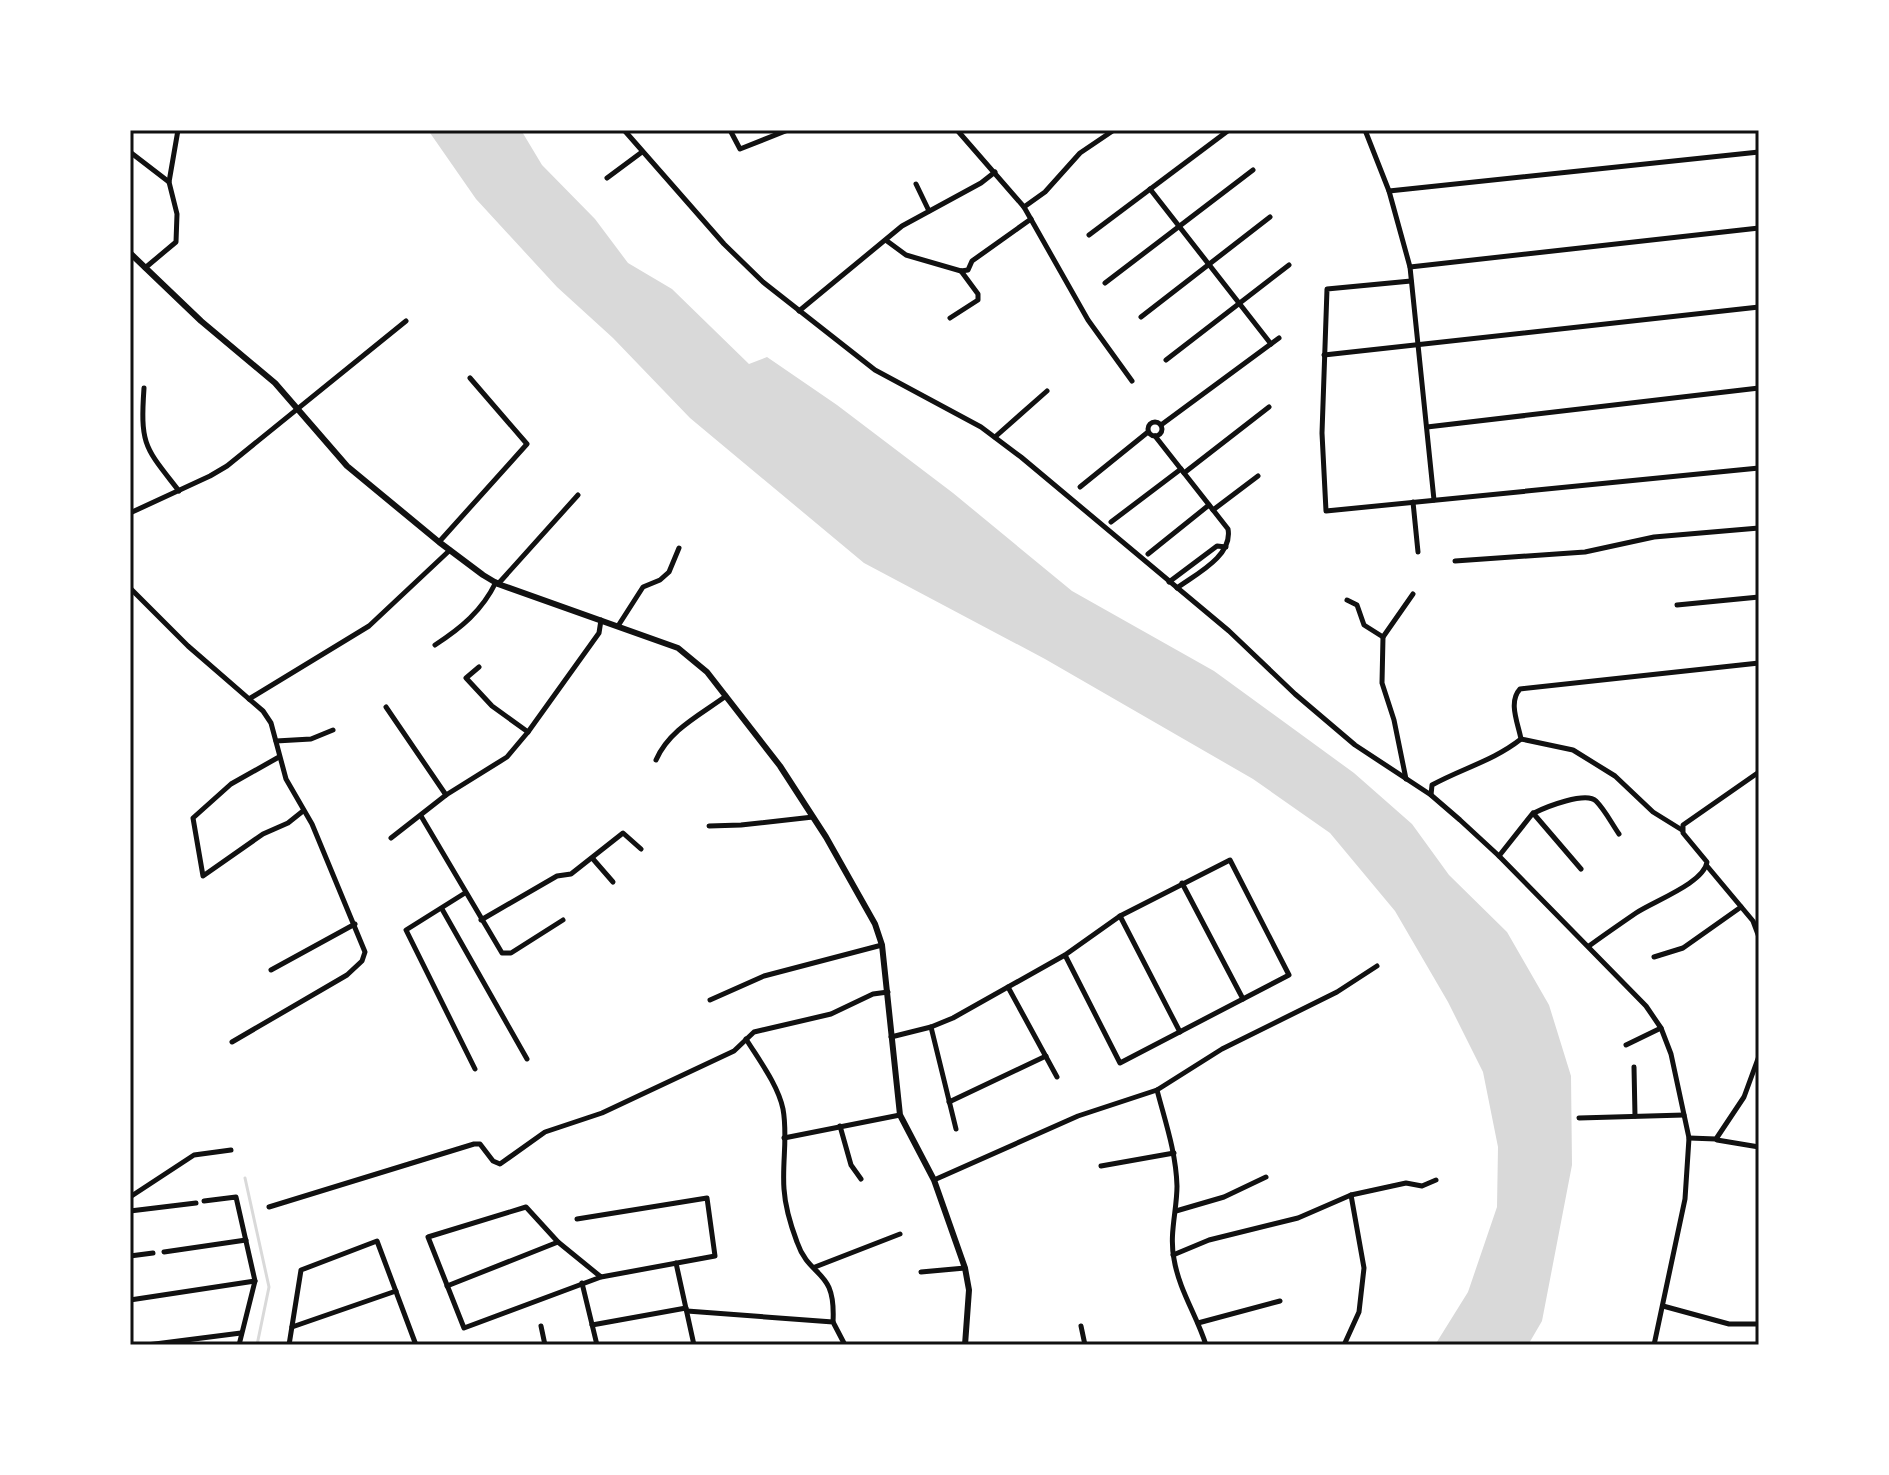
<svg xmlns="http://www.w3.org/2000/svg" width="1889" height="1475" font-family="'Exo 2',sans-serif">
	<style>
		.water { fill: #d9d9d9 }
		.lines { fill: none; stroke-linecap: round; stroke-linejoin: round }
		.stream { stroke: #d9d9d9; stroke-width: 3 }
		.minor { stroke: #111; stroke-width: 5 }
		.tertiary { stroke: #111; stroke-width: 6 }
		.neatline { fill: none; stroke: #111; stroke-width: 3 }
	</style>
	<rect width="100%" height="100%" fill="#fff"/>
	<polygon class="water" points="428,130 521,130 542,165 595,219 628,263 672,289 749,364 767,357 837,405 953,493 1072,591 1214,671 1354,773 1412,824 1449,875 1507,932 1549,1005 1571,1076 1572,1165 1542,1321 1528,1345 1435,1345 1468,1292 1497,1207 1498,1147 1483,1072 1448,1002 1395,911 1330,833 1253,779 1045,659 864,563 690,418 613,338 557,287 476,199"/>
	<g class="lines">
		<polyline class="stream" points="245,1178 269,1287 257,1345"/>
		<g class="minor">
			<polyline points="624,130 724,244 763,282 875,370 981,427 1021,457 1229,631 1295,694 1355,745 1431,795 1460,820 1499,856 1646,1006 1661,1028 1671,1054 1689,1138 1685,1199 1654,1345"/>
			<polyline points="730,130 740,149 788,130"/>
			<polyline points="957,130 1024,207 1088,320 1132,381"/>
			<polyline points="1365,130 1389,191 1410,267 1434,500"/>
			<polyline points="130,152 169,182"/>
			<polyline points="607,178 642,152"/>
			<polyline points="916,184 929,211"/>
			<polyline points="1150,189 1271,344"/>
			<polyline points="1389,191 1759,152"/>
			<polyline points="1024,207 1045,192 1080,153 1114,130"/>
			<polyline points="1089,235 1229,130"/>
			<polyline points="887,241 906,255 961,271 968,270 972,261 1031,219"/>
			<polyline points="1410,267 1759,228"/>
			<polyline points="145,268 176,242 177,214 169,182 178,130"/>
			<polyline points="1411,281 1327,289 1322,433 1326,511 1759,468"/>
			<polyline points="1105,283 1253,170"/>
			<polyline points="799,311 902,226 981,183 995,172"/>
			<polyline points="1141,317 1270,217"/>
			<polyline points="950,318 978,300 978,294 961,271"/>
			<polyline points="1324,355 1759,307"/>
			<polyline points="1166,360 1289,265"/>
			<path d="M144,388c-4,58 1,59 35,103"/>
			<circle cx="1155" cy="429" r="7"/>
			<polyline points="1161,425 1279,338"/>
			<polyline points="1427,427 1759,388"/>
			<path d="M1155,436l73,93c5,27 -32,45 -51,59"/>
			<polyline points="995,437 1047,391"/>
			<polyline points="1184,473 1269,407"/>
			<polyline points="1080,487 1148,432"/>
			<polyline points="1413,502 1418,552"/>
			<polyline points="1213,510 1258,476"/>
			<polyline points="130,513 210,476 227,466 406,321"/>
			<polyline points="1111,522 1181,469"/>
			<polyline points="439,542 527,444 470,378"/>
			<polyline points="1148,554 1209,505"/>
			<polyline points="1455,561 1585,552 1654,537 1759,528"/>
			<polyline points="1169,582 1217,546 1226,547"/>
			<polyline points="498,584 578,495"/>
			<polyline points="130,588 188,646 263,711 271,723 286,779 312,824 365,952 362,961 347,975 232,1042"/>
			<polyline points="1347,600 1357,605 1364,625 1383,637"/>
			<polyline points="1677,605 1759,597"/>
			<polyline points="618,626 643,587 660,580 669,572 679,548"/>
			<path d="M435,645c26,-17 47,-34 61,-63"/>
			<polyline points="479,667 466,678 492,706 528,732"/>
			<polyline points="249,699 369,626 450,550"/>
			<polyline points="386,707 446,795"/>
			<polyline points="1521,739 1573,750 1615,776 1653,812 1682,830"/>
			<polyline points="276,741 311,739 333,730"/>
			<polyline points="279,757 231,784 193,818 203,876 263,834 288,823 303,811"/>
			<path d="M656,760c13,-30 44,-45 70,-64"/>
			<polyline points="1406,779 1394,720 1382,683 1383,637 1413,594"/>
			<path d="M1431,795l1,-10c31,-17 61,-24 89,-46 -3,-16 -13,-37 -1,-50l239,-26"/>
			<path d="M1534,813c12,-6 52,-22 62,-12 9,9 16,23 23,33"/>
			<polyline points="421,816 502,953 511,953 563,920"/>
			<polyline points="709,826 741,825 813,817"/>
			<polyline points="391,838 446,795 507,757 528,732 599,633 601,620"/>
			<polyline points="1499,856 1533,813 1581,869"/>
			<polyline points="593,859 613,882"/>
			<polyline points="1707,866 1753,921 1759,937"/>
			<polyline points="1182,883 1243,999"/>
			<polyline points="465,893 406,930 475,1069"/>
			<polyline points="442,909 527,1059"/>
			<polyline points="1120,916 1180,1032"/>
			<polyline points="481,920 557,876 571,874 623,833 641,849"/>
			<path d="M1589,946c15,-11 31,-22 47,-33 18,-12 68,-30 71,-51l-24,-29v-8l76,-53"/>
			<polyline points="1654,957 1683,948 1741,907"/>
			<polyline points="271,970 355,924"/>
			<polyline points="1008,987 1057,1077"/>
			<polyline points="710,1000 764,976 882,945"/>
			<polyline points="931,1027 956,1129"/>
			<polyline points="891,1037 931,1027 953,1018 1065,955 1120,916 1230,860 1289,975 1120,1063 1065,955"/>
			<path d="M746,1039c13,21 32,46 37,70 5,27 -1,53 1,80 1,16 7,37 13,53 13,38 39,25 36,80"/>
			<polyline points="1626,1045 1661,1028"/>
			<polyline points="1634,1067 1635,1116"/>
			<path d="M1157,1090c8,31 19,62 20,96 0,24 -8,48 -3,73 5,31 23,57 32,86"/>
			<polyline points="949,1102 1046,1056"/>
			<polyline points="1579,1118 1684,1115"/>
			<polyline points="840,1126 851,1165 861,1179"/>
			<polyline points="784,1138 900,1115"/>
			<polyline points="1689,1138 1716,1139 1744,1097 1759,1056"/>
			<polyline points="1717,1140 1759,1147"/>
			<polyline points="1101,1166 1174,1153"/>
			<polyline points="934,1180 1078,1116 1157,1090 1222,1049 1337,992 1377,966"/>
			<polyline points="130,1197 194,1155 231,1150"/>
			<polyline points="204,1201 236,1197 255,1281 239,1345"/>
			<polyline points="269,1207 474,1144 480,1144 493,1161 500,1164 545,1132 602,1113 734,1051 754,1032 831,1014 873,994 888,992"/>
			<polyline points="130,1211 196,1203"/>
			<polyline points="1176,1211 1224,1197 1266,1177"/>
			<polyline points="577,1219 707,1198 715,1256 601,1277 464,1328 428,1237 526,1207 558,1242 601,1277"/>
			<polyline points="164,1252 246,1240"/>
			<polyline points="1173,1255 1209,1240 1298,1218 1351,1195 1406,1183 1422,1186 1436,1180"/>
			<polyline points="130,1256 153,1253"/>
			<polyline points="676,1263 694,1345"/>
			<polyline points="815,1267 900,1234"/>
			<polyline points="921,1272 965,1268"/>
			<polyline points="582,1283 597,1345"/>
			<polyline points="447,1286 558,1242"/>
			<polyline points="130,1300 255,1281"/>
			<polyline points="1663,1306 1729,1324 1759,1324"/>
			<polyline points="687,1311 833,1322 845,1345"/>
			<polyline points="1198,1323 1280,1301"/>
			<polyline points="592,1325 686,1308"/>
			<polyline points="541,1326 545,1345"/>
			<polyline points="1081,1326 1085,1345"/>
			<polyline points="292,1327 396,1291"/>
			<polyline points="147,1345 241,1333"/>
			<polyline points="289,1345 301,1270 377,1241 416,1345"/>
			<polyline points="340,1345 341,1345"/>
			<polyline points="1344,1345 1359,1312 1364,1268 1351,1195"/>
		</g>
		<polyline class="tertiary" points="130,253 201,321 275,383 347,466 439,542 483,575 498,584 678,648 707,672 780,766 826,837 875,924 882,945 900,1115 934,1180 965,1268 969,1290 965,1345"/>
	</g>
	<rect width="1889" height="1475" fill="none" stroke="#ffffff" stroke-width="264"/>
	<rect x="132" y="132" width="1625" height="1211" class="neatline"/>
</svg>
